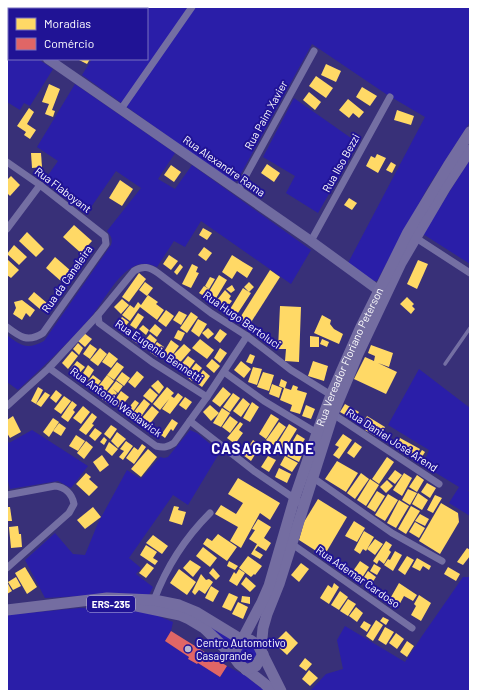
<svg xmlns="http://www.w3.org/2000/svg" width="477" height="698" font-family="Barlow,sans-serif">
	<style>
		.green { fill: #2a1ea8 }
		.homes { fill: #ffd966 }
		.shops { fill: #e06666 }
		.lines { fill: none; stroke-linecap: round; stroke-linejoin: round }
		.lane { stroke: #746fa3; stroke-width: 3.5 }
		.street { stroke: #746fa3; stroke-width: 7 }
		.secondary { stroke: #706ba0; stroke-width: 10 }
		.primary { stroke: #746da1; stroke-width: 11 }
		.poi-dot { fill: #b9b7d0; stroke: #201395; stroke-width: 1.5 }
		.labels { text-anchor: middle; stroke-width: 4; stroke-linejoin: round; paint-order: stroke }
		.shield { fill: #201395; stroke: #bcb8df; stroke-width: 1 }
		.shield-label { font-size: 10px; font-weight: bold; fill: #fff }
		.street-label { font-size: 11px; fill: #fff; stroke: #201395 }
		.poi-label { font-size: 11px; fill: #fff; stroke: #201395; text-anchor: start }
		.district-label { font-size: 15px; font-weight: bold; letter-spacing: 1px; fill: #fff; stroke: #201395 }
	</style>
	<rect width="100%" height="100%" fill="#383078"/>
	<g class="green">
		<polygon points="7,7 83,7 81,9 9,9 9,26 7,25"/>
		<polygon points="97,7 470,7 470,122 428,187 377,281 373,281 348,263 425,117 386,94 312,44 237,181 232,182 82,75 92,59 147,59 147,9 96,9"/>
		<polygon points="9,55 9,59 38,59 53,69 30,106 24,103 20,110 7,102 7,58"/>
		<path d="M75,84l100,69 -17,26 17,10 17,-24 119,85 -20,34 -90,-63 -16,26 -11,-6 -17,26c-8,-4 -17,-5 -26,1 -17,11 -27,33 -40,49 -23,26 -48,50 -73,73l-11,-8v-47c14,11 20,15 37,6l67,-96c2,-6 0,-9 -4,-14l34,-43 -25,-17 -29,42 -43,-32 14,-20 -21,-14z"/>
		<polygon points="294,98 358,143 318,213 286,193 295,176 263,157"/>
		<polygon points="470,159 470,264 423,234"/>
		<polygon points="419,369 470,408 470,489 468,491 470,492 470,516 449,503 459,487 423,465 429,450 388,425"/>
		<polygon points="32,430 88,466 71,488 58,481 10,489 7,477 7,440 9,443"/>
		<polygon points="190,430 197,433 220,452 188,505 173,495 129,558 141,568 136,574 153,587 148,597 113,594 45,598 25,560 55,533 73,554 85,555 98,523 127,470 141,479 160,457 164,458 168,457"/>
		<polygon points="463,577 470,577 470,691 310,691 326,674 343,669 337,640 345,626 405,662 422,636"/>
		<polygon points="80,608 124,609 151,613 173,622 171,631 165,641 189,657 188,659 197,664 198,663 220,677 227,666 246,676 265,691 7,691 7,615"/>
		<polygon points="198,617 234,639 229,648"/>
		<circle cx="248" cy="654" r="9"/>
	</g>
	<g class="homes">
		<polygon points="77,59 90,59 87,64"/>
		<polygon points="326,64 341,71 336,82 321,75"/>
		<polygon points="316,76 333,88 326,98 309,86"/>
		<polygon points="49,84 60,89 52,110 55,111 53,117 45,114 49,104 42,102"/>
		<polygon points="362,87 377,96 370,106 356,97"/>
		<polygon points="309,92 321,102 315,110 303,100"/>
		<polygon points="348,99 364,112 359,118 353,113 349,118 339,110"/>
		<polygon points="29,108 34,112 27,124 36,130 30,139 24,135 26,132 17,126"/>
		<polygon points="397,110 414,116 411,125 394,120"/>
		<polygon points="31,153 41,153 42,167 32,168"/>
		<polygon points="377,154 386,158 378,173 366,166 371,156 375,158"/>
		<polygon points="391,162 396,165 392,173 386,170"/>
		<polygon points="267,164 280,173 274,182 261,173"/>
		<polygon points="171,165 181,172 174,182 164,175"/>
		<polygon points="11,176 20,185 10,196 7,193 7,180"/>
		<polygon points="120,180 133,189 122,206 109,198"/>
		<polygon points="349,198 357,203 352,210 344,205"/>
		<polygon points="74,225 92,241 81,253 63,237"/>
		<polygon points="203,228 212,233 207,240 199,235"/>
		<polygon points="27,232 44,249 36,257 19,241"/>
		<polygon points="14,245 27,257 19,265 7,254"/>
		<polygon points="204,247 212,253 206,261 198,255"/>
		<polygon points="169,255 178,261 171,270 163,264"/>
		<polygon points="232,255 243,262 238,270 243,262 253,268 247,278 237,271 232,279 222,272"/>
		<polygon points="55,257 71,271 62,282 46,268"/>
		<polygon points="7,259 19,270 11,278 7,275"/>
		<polygon points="418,260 428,264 417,289 407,284"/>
		<polygon points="180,264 183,267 177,275 174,272"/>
		<polygon points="192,264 198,267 196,272 199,273 191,288 182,284"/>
		<polygon points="270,270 280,277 248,327 238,321"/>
		<polygon points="139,273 146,279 129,302 122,297"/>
		<polygon points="219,275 227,280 215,300 207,295"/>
		<polygon points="210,277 215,279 209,289 205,286"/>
		<polygon points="145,282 153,288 147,296 139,290"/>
		<polygon points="249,282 254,287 249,292 251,293 234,319 227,314 243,288 249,292 244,287"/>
		<polygon points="232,285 235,290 231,293 226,289"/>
		<polygon points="204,286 209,289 204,296 199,293"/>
		<polygon points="225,290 231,296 229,299 232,301 223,312 213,305"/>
		<polygon points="34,292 47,303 41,310 28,299"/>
		<polygon points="148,295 158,302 156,304 164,310 157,320 140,307 130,321 122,315 130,305 134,308 138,302 141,305"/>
		<polygon points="407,297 414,304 412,306 415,309 411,314 400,304"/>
		<polygon points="122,299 129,305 121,314 114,307"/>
		<polygon points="22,300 35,310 30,317 26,313 22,320 13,314 16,308 14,302"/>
		<polygon points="280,306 301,307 299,362 285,361 286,349 278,349"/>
		<polygon points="166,310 174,316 166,327 158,321"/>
		<polygon points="179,311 187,315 181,325 173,320"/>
		<polygon points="191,312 198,317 187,333 180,328"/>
		<polygon points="138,313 144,317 136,329 130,325"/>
		<polygon points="322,315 331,320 330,324 334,329 343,334 339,344 314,333"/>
		<polygon points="122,317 129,322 122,330 116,325"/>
		<polygon points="198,319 207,324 199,337 191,331"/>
		<polygon points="155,324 162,330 157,337 149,331"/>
		<polygon points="143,325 149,330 146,335 139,329"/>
		<polygon points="208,328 214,334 208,339 202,333"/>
		<polygon points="220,329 227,334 220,343 214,338"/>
		<polygon points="178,330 185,333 181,341 174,338"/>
		<polygon points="138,332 144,338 138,344 132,340"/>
		<polygon points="84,333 92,339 85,347 78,341"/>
		<polygon points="150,334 157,340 149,351 141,345"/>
		<polygon points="310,336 319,337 319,347 310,347"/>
		<polygon points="200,339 214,350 207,359 192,348"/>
		<polygon points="322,339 329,342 327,347 320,344"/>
		<polygon points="171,340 179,346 171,357 184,344 191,350 177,366 162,355"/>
		<polygon points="157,342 164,347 157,357 150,352"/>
		<polygon points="78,343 83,348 79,355 73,349"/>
		<polygon points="90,344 97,349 90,359 83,354"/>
		<polygon points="371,345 393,353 389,367 378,363 397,372 386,394 354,379 365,357 374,361 375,356 368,353"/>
		<polygon points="100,348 107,354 98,366 90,360"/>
		<polygon points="220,348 227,353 220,363 214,358"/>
		<polygon points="72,351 78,356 68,369 62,363"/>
		<polygon points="109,352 118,359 111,368 102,362"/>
		<polygon points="250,354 255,356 252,364 246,362"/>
		<polygon points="188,356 195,361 187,372 180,366"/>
		<polygon points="212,359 220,366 214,373 206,366"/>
		<polygon points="77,361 85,367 77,376 70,370"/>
		<polygon points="241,361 251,369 244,378 234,370"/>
		<polygon points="313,361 328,366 324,381 308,376"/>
		<polygon points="117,362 124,367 114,380 107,375"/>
		<polygon points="196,363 202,368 192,381 186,376"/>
		<polygon points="88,365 94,370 89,378 83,373"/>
		<polygon points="253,367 262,369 257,385 248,382"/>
		<polygon points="203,370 210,376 202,387 195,382"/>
		<polygon points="137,371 144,377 135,388 128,382"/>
		<polygon points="122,372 130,378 124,386 116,380"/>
		<polygon points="263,372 274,375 269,391 257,387"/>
		<polygon points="82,375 88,379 84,384 79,380"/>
		<polygon points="93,375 101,381 93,391 85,385"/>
		<polygon points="107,375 114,381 101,398 94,392"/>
		<polygon points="281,379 287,382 285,388 291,390 293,385 298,387 297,390 307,393 300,414 290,411 292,405 280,400 284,388 279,386"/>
		<polygon points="158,380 164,387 159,394 151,386"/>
		<polygon points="116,381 123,386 118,393 113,389 117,393 109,404 102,399"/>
		<polygon points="272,384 282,388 279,398 269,394"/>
		<polygon points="38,387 43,390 36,404 31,401"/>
		<polygon points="167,387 174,393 171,396 174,398 178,393 183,397 170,414 162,409 169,399 160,410 153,404"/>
		<polygon points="223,387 231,394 220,407 212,401"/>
		<polygon points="150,388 158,395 152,403 143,396"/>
		<polygon points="56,390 62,395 56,403 50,398"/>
		<polygon points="121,391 129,397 120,408 113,403"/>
		<polygon points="45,392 50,395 41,407 36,404"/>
		<polygon points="233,393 240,398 230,412 223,407"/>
		<polygon points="64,396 71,401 61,414 54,409"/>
		<polygon points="185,397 192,402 186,410 179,405"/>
		<polygon points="243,398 250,404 241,417 233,411"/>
		<polygon points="144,399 150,404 140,418 133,413"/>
		<polygon points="135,400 139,403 130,416 125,412"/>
		<polygon points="72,401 77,405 73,410 75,412 68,422 61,417"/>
		<polygon points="252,402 259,407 250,422 243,418"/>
		<polygon points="345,404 359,412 354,420 340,412"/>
		<polygon points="210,405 219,413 211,421 203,412"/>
		<polygon points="306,405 315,409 311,419 302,416"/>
		<polygon points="83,406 90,412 81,424 73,418"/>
		<polygon points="152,406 159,412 149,425 141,419"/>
		<polygon points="222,408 230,413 221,427 213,423"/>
		<polygon points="92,413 97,417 92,424 94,425 86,435 79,430"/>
		<polygon points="271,414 279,419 266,439 259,434"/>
		<polygon points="13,416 21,432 10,438 7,433 7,420"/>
		<polygon points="230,416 238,422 230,433 222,427"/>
		<polygon points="367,416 385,427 379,438 365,430 367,428 362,425"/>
		<polygon points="53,418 59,422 49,437 43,432"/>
		<polygon points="172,419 178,423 173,431 171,429 165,438 161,435"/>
		<polygon points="240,422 243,424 239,430 243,433 235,444 227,438"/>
		<polygon points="279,422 286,427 274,445 266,440"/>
		<polygon points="59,423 66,428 61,436 53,431"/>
		<polygon points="289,424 297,429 283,452 275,447"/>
		<polygon points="111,425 117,429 110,439 104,434"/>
		<polygon points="95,428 102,433 95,441 89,436"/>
		<polygon points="117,432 126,439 118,448 111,441"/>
		<polygon points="297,434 305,439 297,451 290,446"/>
		<polygon points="343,434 352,440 339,459 333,455 339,447 335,445"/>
		<polygon points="76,435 85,441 78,451 69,446"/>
		<polygon points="104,437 107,440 104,445 100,442"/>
		<polygon points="400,438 420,449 414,459 395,448"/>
		<polygon points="253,440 261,445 251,461 243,455"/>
		<polygon points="86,441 93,447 84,459 77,453"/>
		<polygon points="126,441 133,446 123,460 119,457 124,451 120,449"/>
		<polygon points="109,442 118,449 112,456 105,450"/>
		<polygon points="355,442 362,447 354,458 347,453"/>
		<polygon points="142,444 146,447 134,464 126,458 134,447 138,450"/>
		<polygon points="289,447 299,452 298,453 302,455 299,462 285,455"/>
		<polygon points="148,449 157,457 141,477 131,469"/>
		<polygon points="422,450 425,452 420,460 417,458"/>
		<polygon points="102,455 109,465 100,472 93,462"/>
		<polygon points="268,456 276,460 269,472 261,467"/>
		<polygon points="285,456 298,463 292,472 280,465"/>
		<polygon points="387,457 394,462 379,484 372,479"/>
		<polygon points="337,461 358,473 346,492 325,479"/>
		<polygon points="279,468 291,474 287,483 275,477"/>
		<polygon points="395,470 402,475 395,484 388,479"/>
		<polygon points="86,473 91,477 89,479 98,487 89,496 76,484"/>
		<polygon points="361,473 369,479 355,499 347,493"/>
		<polygon points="404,473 412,478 402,496 393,490"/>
		<polygon points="417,475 424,480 417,492 409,487"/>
		<polygon points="238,478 280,503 270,520 260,513 241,548 230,541 238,527 215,514 221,505 236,514 243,503 228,494"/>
		<polygon points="370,479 379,485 366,506 357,500"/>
		<polygon points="387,480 393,486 386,493 380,487"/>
		<polygon points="427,483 436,488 430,498 421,492"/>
		<polygon points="408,489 417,493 410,505 402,500"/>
		<polygon points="377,491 385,496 375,512 367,507"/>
		<polygon points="418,493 428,500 422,510 412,504"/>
		<polygon points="388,494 398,500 385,521 375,515"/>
		<polygon points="435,495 442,498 433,513 427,510"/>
		<polygon points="318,499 347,517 324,556 299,540 304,522"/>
		<polygon points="399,500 409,506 396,528 387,523"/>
		<polygon points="441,503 458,513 459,522 440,554 419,541"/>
		<polygon points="174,506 179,507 178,510 186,512 182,525 169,521"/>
		<polygon points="411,506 420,511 406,534 398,529"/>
		<polygon points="7,507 10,507 12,521 7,521"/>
		<polygon points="93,507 101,517 85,529 77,520"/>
		<polygon points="420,514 429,519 425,526 415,521"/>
		<polygon points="258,519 271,527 264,538 271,543 266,551 258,546 255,550 263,555 260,559 251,554 257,544 249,539 255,530 252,529"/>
		<polygon points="354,521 365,528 357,542 345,536"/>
		<polygon points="415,522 425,528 419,538 409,532"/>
		<polygon points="18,526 19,534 21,534 22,547 11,548 9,527"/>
		<polygon points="364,531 374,537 366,551 363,549 360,554 354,550"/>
		<polygon points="218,534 237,547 227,561 203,544 207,538 212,541"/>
		<polygon points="153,535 168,546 162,554 146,543"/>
		<polygon points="375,539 383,544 375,555 367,549"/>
		<polygon points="386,541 392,545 389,550 391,552 384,564 379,560 377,564 373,561"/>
		<polygon points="146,545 157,552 153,558 158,561 155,565 140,555"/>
		<polygon points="203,547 217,558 210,567 196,556"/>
		<polygon points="467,548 470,550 470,556 463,565 457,562"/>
		<polygon points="395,551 402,555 393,571 384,565 388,559 390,560"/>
		<polygon points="248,556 262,566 255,575 254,574 251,577 239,568"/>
		<polygon points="407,556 414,560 405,575 398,570"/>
		<polygon points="417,558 431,566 429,570 423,566 420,571 412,567"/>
		<polygon points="190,560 201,567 193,577 183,568"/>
		<polygon points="229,561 238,566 235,570 227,566"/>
		<polygon points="360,561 369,567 360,581 351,574"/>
		<polygon points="147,563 154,568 146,578 139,573"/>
		<polygon points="301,563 309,569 299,582 291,575"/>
		<polygon points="374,564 381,568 377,575 370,571"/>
		<polygon points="25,567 37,587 27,594 15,573"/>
		<polygon points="448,567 460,574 456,581 444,574"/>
		<polygon points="213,568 220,576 216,580 209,573"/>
		<polygon points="179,569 196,582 187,595 170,583"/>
		<polygon points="239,569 245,573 237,586 229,581 234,572 236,574"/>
		<polygon points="368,571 376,577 370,586 362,580"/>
		<polygon points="201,574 206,580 209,579 213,582 205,594 199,590 195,595 192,592"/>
		<polygon points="16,577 21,586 13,590 8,582"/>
		<polygon points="246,577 256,586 250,592 241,584"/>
		<polygon points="7,582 12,591 7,594"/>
		<polygon points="334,583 339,587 329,604 320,598 328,585 332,588"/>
		<polygon points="399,583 417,595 413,601 404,596 398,607 394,605 392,607 387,604"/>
		<polygon points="211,586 219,591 213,602 205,598"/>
		<polygon points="340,591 348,597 339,610 331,605"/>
		<polygon points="229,593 238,597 231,611 222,607"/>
		<polygon points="419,595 431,603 421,621 411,615 416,606 414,604"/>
		<polygon points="242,596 250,597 250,604 241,602"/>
		<polygon points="348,599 356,604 348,616 340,611"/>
		<polygon points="238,602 248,607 243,619 232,614"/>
		<polygon points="356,607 363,613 357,622 349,616"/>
		<polygon points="383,617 389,620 386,625 380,621"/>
		<polygon points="376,620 383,625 373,641 366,636"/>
		<polygon points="364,621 371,625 367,632 360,627"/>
		<polygon points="385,627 394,632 386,645 378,640"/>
		<polygon points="286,631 298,643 287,655 274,643"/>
		<polygon points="396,633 404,639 397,649 389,643"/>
		<polygon points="407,641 414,646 407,657 400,652"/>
		<polygon points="305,658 312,664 306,671 299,666"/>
		<polygon points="309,670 318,678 310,686 302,679"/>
	</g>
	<polygon class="shops" points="171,631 227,666 220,677 198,663 197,664 188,659 189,657 165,641"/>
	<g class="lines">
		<polyline class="lane" points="445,364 470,328"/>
		<g class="street">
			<polyline points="90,9 92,7"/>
			<polyline points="121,109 192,7"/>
			<path d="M7,162l33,23 65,51 1,8 -63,89c-15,10 -23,4 -36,-6"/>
			<polyline points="238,190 314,51"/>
			<polyline points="7,229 40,185"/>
			<polyline points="413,236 470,273"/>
			<polyline points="311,241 390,97"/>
			<path d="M49,368l107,78c8,2 12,1 18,-3l33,-46 40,-61"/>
			<polyline points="224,372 264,401 317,433"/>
			<path d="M207,397l-55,-35 -53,-39 -1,-8 36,-44c9,-6 16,-4 24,2l53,40 36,23 44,34 40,25"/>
			<polyline points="7,406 49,368 98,315"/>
			<polyline points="333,414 439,484"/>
			<polyline points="190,421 254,471 304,505"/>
			<polyline points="312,477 392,533 442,561"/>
			<path d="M7,495l48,-9c10,1 17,8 19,18l-5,9 -62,55"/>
			<polyline points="292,544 412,628"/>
			<path d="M154,603v-3c12,-32 32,-63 56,-87"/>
		</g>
		<g class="secondary">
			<polyline points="7,31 9,33"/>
			<polyline points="48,59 311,241 385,295"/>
		</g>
		<g class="primary">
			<polyline points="132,605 180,615 189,619 204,628 233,656 239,664 265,684 272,691"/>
			<polyline points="7,610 107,598 154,600 179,605 196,612 242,640 250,640 258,645 281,691"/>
			<polyline points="261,649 263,628 267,614 279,584 333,414 358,354 401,263 445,188 470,150"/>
			<path id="s1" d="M233,656l3,-7 6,-9 20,-38 7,-16 25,-86 23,-67 14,-38 29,-66 48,-97 40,-66 22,-34"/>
			<polyline points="246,670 256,666 263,654"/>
		</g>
	</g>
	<circle class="poi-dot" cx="188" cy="649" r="4"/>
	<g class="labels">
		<rect class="shield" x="87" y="596" width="48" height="16" rx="3"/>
		<g class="shield-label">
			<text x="111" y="608">ERS-235</text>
		</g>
		<g class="street-label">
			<text transform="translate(266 115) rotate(-61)" y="4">Rua Paim Xavier</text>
			<text transform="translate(341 163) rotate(-61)" y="4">Rua Ilso Bezzi</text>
			<text transform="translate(224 166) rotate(35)" y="4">Rua Alexandre Rama</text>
			<text transform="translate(63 190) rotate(37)" y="4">Rua Flaboyant</text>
			<text transform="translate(67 279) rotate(-55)" y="4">Rua da Caneleira</text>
			<text transform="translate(242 320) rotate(35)" y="4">Rua Hugo Bertoluci</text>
			<text transform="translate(159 351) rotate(34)" y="4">Rua Eugenio Bennetti</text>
			<text dy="4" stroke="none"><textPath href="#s1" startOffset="322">Rua Vereador Floriano Peterson</textPath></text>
			<text transform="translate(116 402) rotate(36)" y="4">Rua Antonio Waslawick</text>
			<text transform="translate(392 440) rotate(33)" y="4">Rua Daniel José Arend</text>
			<text transform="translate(358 577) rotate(35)" y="4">Rua Ademar Cardoso</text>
		</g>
		<g class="poi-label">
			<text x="196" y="647">Centro Automotivo<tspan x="196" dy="13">Casagrande</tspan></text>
		</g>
		<g class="district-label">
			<text x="263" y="454">CASAGRANDE</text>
		</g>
	</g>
	<rect width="477" height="698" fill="none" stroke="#ffffff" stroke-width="16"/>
	<rect x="8" y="8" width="140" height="52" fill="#201395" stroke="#7971bf"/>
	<rect x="16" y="18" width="20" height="12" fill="#ffd966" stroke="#7971bf"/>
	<text x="44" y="28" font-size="12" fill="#ffffff">Moradias</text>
	<rect x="16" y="38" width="20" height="12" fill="#e06666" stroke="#7971bf"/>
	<text x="44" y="48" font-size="12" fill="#ffffff">Comércio</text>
</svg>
